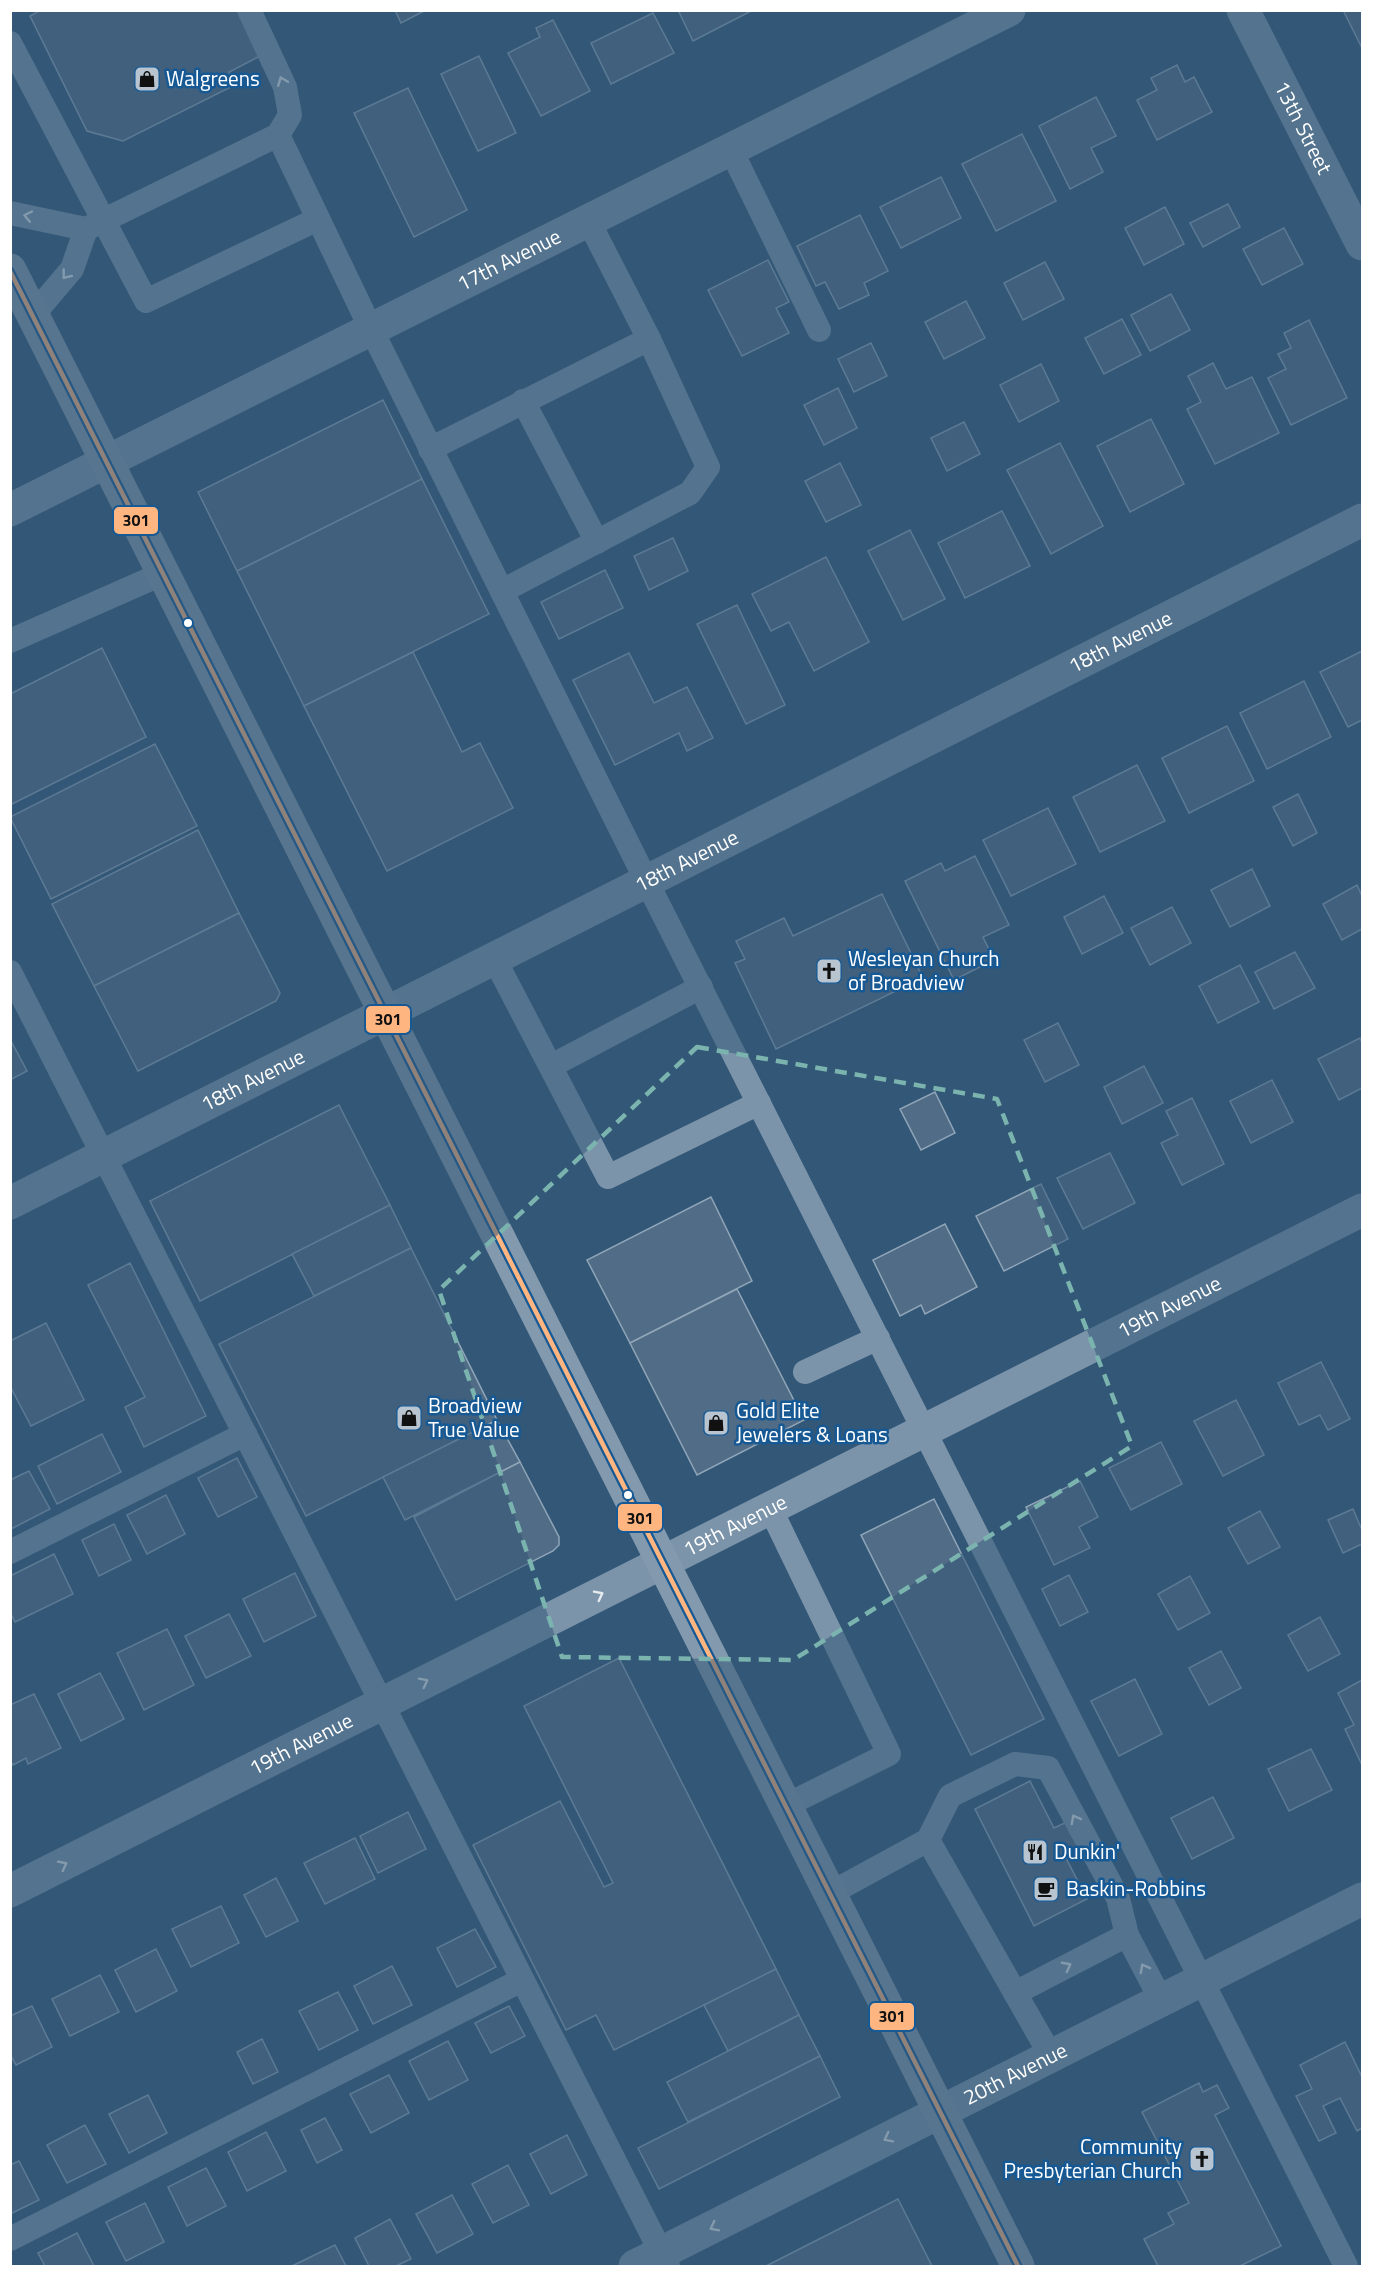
<svg xmlns="http://www.w3.org/2000/svg" width="1373" height="2277" font-family="'Titillium Web',sans-serif">
	<style>
		.building { fill: #506c86; stroke: #90a5b8; stroke-width: 1.5 }
		.lines { fill: none; stroke-linecap: round; stroke-linejoin: round }
		.service { stroke: #7b94aa; stroke-width: 24 }
		.minor { stroke: #7b94aa; stroke-width: 33 }
		.tertiary { stroke: #7b94aa; stroke-width: 33 }
		.secondary { stroke: #839aae; stroke-width: 33 }
		.bus-1-casing { stroke: #165994; stroke-width: 9 }
		.bus-1 { stroke: #ffb580; stroke-width: 4.5 }
		.oneway { stroke: #e5eaee }
		.marked { fill: none; stroke: #7bb4af; stroke-width: 4.5; stroke-dasharray: 12 8; stroke-linejoin: round }
		.bus-dot { fill: #fff; stroke: #165994; stroke-width: 2 }
		.labels { text-anchor: middle; stroke-width: 5; stroke-linejoin: round; paint-order: stroke }
		.poi-label { font-size: 21px; fill: #fff; stroke: #165994; text-anchor: start }
		.street-label { font-size: 21px; fill: #fff; stroke: #165994 }
		.line-badge { stroke: #165994; stroke-width: 2 }
		.pale-badge-label { font-size: 16px; text-anchor: middle; font-weight: bold; fill: #111 }
	</style>
	<rect width="100%" height="100%" fill="#335777"/>
	<g class="building">
		<polygon points="41,10 237,10 260,56 229,72 235,85 123,141 87,131 30,16"/>
		<polygon points="395,10 426,10 401,23"/>
		<polygon points="678,10 753,10 693,41"/>
		<polygon points="1343,10 1362,10 1362,48"/>
		<polygon points="653,13 674,53 611,84 591,43"/>
		<polygon points="553,20 590,91 541,116 508,53 540,37 536,28"/>
		<polygon points="479,56 516,133 478,151 441,74"/>
		<polygon points="1177,65 1185,82 1194,77 1212,112 1157,140 1137,100 1157,90 1151,78"/>
		<polygon points="408,88 467,210 414,237 354,113"/>
		<polygon points="1096,97 1116,136 1091,148 1103,172 1070,189 1039,126"/>
		<polygon points="1022,134 1056,201 996,231 962,164"/>
		<polygon points="941,177 961,218 901,248 880,207"/>
		<polygon points="1228,204 1240,227 1203,247 1190,223"/>
		<polygon points="1165,207 1184,244 1144,265 1125,228"/>
		<polygon points="860,215 888,271 864,283 869,295 839,309 825,282 816,286 797,246"/>
		<polygon points="1284,228 1303,264 1262,285 1243,249"/>
		<polygon points="768,260 789,302 776,308 789,333 742,356 708,290"/>
		<polygon points="1045,262 1064,299 1023,320 1004,283"/>
		<polygon points="1171,294 1190,330 1150,351 1131,315"/>
		<polygon points="966,301 985,338 944,359 925,322"/>
		<polygon points="1122,319 1141,355 1104,374 1085,338"/>
		<polygon points="1309,320 1347,398 1291,425 1268,378 1286,369 1278,354 1291,348 1284,333"/>
		<polygon points="871,343 887,376 854,392 838,359"/>
		<polygon points="1213,363 1226,389 1252,377 1279,433 1215,464 1187,409 1201,402 1188,376"/>
		<polygon points="1041,364 1059,401 1019,422 1000,385"/>
		<polygon points="838,388 857,428 824,445 804,405"/>
		<polygon points="383,400 422,479 237,571 198,492"/>
		<polygon points="1151,419 1184,484 1130,512 1097,446"/>
		<polygon points="964,422 980,454 947,471 931,438"/>
		<polygon points="1060,443 1103,526 1051,554 1007,470"/>
		<polygon points="840,463 861,505 826,522 805,481"/>
		<polygon points="422,479 489,614 304,706 237,571"/>
		<polygon points="1002,511 1030,566 965,598 938,543"/>
		<polygon points="910,530 945,599 903,620 868,551"/>
		<polygon points="673,538 688,571 649,590 634,556"/>
		<polygon points="826,557 869,642 814,671 789,622 771,631 752,594"/>
		<polygon points="605,570 623,608 559,639 541,602"/>
		<polygon points="737,605 785,705 746,724 697,624"/>
		<polygon points="102,648 146,737 10,805 10,694"/>
		<polygon points="1362,651 1362,720 1348,727 1320,672"/>
		<polygon points="413,652 462,752 480,743 513,808 387,871 304,706"/>
		<polygon points="629,653 654,703 687,687 713,738 687,751 679,733 615,765 573,680"/>
		<polygon points="1304,681 1331,737 1267,769 1240,713"/>
		<polygon points="1227,726 1254,781 1189,813 1162,758"/>
		<polygon points="155,744 197,826 51,899 10,817"/>
		<polygon points="1137,765 1165,821 1100,852 1073,797"/>
		<polygon points="1298,794 1317,833 1293,846 1273,807"/>
		<polygon points="1048,808 1076,864 1011,896 983,840"/>
		<polygon points="198,830 239,913 94,986 52,904"/>
		<polygon points="975,856 1009,925 983,937 994,960 954,980 905,881 941,863 945,871"/>
		<polygon points="1252,869 1270,906 1230,927 1211,890"/>
		<polygon points="1357,885 1362,896 1362,929 1342,940 1323,904"/>
		<polygon points="882,894 923,978 776,1049 735,963 745,959 736,941 784,918 793,936"/>
		<polygon points="1104,896 1123,933 1082,954 1064,917"/>
		<polygon points="1172,907 1191,943 1150,965 1131,928"/>
		<polygon points="239,913 280,993 276,1001 138,1071 94,986"/>
		<polygon points="1295,952 1315,988 1274,1009 1255,972"/>
		<polygon points="1240,965 1259,1002 1218,1023 1199,986"/>
		<polygon points="1058,1023 1079,1065 1045,1082 1024,1040"/>
		<polygon points="1360,1038 1362,1043 1362,1088 1339,1100 1318,1059"/>
		<polygon points="10,1039 27,1071 10,1080"/>
		<polygon points="1144,1066 1163,1103 1122,1124 1104,1087"/>
		<polygon points="1272,1080 1293,1122 1251,1143 1230,1101"/>
		<polygon points="935,1092 955,1133 921,1150 900,1109"/>
		<polygon points="1192,1098 1224,1164 1182,1185 1161,1143 1178,1135 1166,1111"/>
		<polygon points="339,1105 390,1205 200,1301 150,1201"/>
		<polygon points="1110,1153 1135,1203 1083,1229 1057,1178"/>
		<polygon points="1041,1184 1068,1239 1004,1271 976,1216"/>
		<polygon points="711,1197 752,1281 630,1343 587,1260"/>
		<polygon points="390,1205 411,1248 314,1296 292,1254"/>
		<polygon points="945,1224 977,1287 925,1314 921,1305 900,1316 873,1260"/>
		<polygon points="411,1248 497,1420 306,1516 219,1344"/>
		<polygon points="130,1263 206,1416 144,1447 125,1407 145,1397 88,1285"/>
		<polygon points="737,1289 804,1420 697,1475 630,1343"/>
		<polygon points="46,1323 84,1400 31,1426 10,1386 10,1341"/>
		<polygon points="1321,1362 1350,1419 1328,1430 1320,1415 1299,1425 1278,1383"/>
		<polygon points="1236,1400 1264,1455 1223,1476 1194,1421"/>
		<polygon points="497,1420 520,1462 405,1520 383,1477"/>
		<polygon points="102,1434 121,1472 57,1504 38,1466"/>
		<polygon points="1161,1442 1182,1484 1131,1510 1109,1468"/>
		<polygon points="237,1458 257,1497 218,1517 198,1478"/>
		<polygon points="520,1462 559,1537 559,1545 553,1551 456,1600 414,1517"/>
		<polygon points="29,1471 50,1509 11,1529 10,1480"/>
		<polygon points="1080,1481 1098,1517 1079,1527 1090,1548 1054,1565 1026,1507"/>
		<polygon points="166,1495 185,1534 147,1554 127,1515"/>
		<polygon points="934,1499 1044,1719 971,1755 861,1535"/>
		<polygon points="1353,1509 1362,1530 1362,1544 1343,1553 1328,1520"/>
		<polygon points="1260,1511 1280,1547 1248,1564 1228,1528"/>
		<polygon points="114,1524 131,1560 99,1576 82,1540"/>
		<polygon points="54,1554 73,1594 15,1622 10,1612 10,1576"/>
		<polygon points="295,1573 316,1616 264,1642 243,1599"/>
		<polygon points="1069,1575 1088,1612 1060,1626 1042,1589"/>
		<polygon points="1190,1576 1210,1613 1178,1630 1158,1594"/>
		<polygon points="229,1614 251,1656 206,1678 185,1636"/>
		<polygon points="1320,1617 1340,1654 1308,1671 1288,1635"/>
		<polygon points="167,1629 194,1685 144,1710 117,1653"/>
		<polygon points="1221,1651 1241,1688 1209,1705 1189,1668"/>
		<polygon points="619,1658 776,1969 614,2050 596,2015 566,2030 473,1845 560,1801 604,1887 613,1883 524,1706"/>
		<polygon points="100,1673 124,1719 81,1741 58,1694"/>
		<polygon points="1135,1679 1162,1734 1119,1756 1091,1701"/>
		<polygon points="1362,1680 1362,1765 1345,1729 1354,1725 1338,1693"/>
		<polygon points="34,1694 61,1748 28,1764 26,1758 13,1765 10,1760 10,1705"/>
		<polygon points="1311,1749 1332,1790 1289,1811 1268,1769"/>
		<polygon points="1030,1781 1054,1828 1069,1821 1082,1847 1065,1856 1087,1899 1034,1926 975,1809"/>
		<polygon points="1213,1797 1234,1838 1192,1859 1171,1818"/>
		<polygon points="408,1812 426,1849 378,1873 360,1836"/>
		<polygon points="355,1838 375,1879 325,1904 304,1863"/>
		<polygon points="276,1878 298,1921 266,1937 244,1895"/>
		<polygon points="221,1906 239,1943 191,1967 172,1929"/>
		<polygon points="475,1929 496,1967 457,1987 437,1948"/>
		<polygon points="156,1949 177,1991 136,2012 115,1970"/>
		<polygon points="392,1966 412,2005 373,2024 354,1986"/>
		<polygon points="776,1969 799,2015 728,2051 704,2005"/>
		<polygon points="100,1975 119,2012 70,2036 52,1999"/>
		<polygon points="338,1992 358,2030 319,2050 299,2011"/>
		<polygon points="32,2006 52,2047 16,2065 10,2054 10,2016"/>
		<polygon points="509,2006 525,2036 491,2053 475,2023"/>
		<polygon points="799,2015 820,2056 688,2122 667,2082"/>
		<polygon points="262,2039 278,2072 253,2084 237,2052"/>
		<polygon points="448,2041 468,2080 429,2100 409,2061"/>
		<polygon points="1345,2042 1362,2077 1362,2128 1357,2131 1340,2098 1323,2106 1336,2133 1319,2141 1296,2096 1312,2089 1300,2065"/>
		<polygon points="820,2056 840,2097 659,2189 638,2148"/>
		<polygon points="389,2075 409,2113 371,2133 350,2094"/>
		<polygon points="1199,2083 1203,2092 1217,2085 1229,2108 1215,2115 1281,2246 1240,2266 1158,2266 1144,2239 1174,2224 1168,2213 1189,2203 1142,2112"/>
		<polygon points="148,2095 167,2133 129,2153 109,2114"/>
		<polygon points="325,2118 342,2150 317,2163 301,2130"/>
		<polygon points="85,2125 106,2164 67,2183 47,2145"/>
		<polygon points="266,2132 286,2171 247,2191 228,2152"/>
		<polygon points="567,2135 587,2175 551,2194 530,2154"/>
		<polygon points="19,2161 39,2200 10,2214 10,2165"/>
		<polygon points="508,2165 529,2205 493,2223 472,2184"/>
		<polygon points="206,2168 226,2206 187,2226 168,2187"/>
		<polygon points="452,2195 473,2234 437,2253 416,2214"/>
		<polygon points="898,2199 932,2266 766,2266"/>
		<polygon points="145,2203 164,2242 126,2261 106,2222"/>
		<polygon points="390,2219 411,2259 396,2266 369,2266 355,2238"/>
		<polygon points="77,2233 94,2266 45,2266 38,2253"/>
		<polygon points="335,2245 346,2266 292,2266"/>
	</g>
	<g class="lines">
		<g class="service">
			<polyline points="249,10 285,87 290,115 278,135"/>
			<polyline points="10,43 146,301 318,219"/>
			<polyline points="731,150 819,330"/>
			<polyline points="10,213 86,229"/>
			<polyline points="33,315 72,269 86,229 278,135 371,329 646,880 1346,2266"/>
			<polyline points="523,401 597,542"/>
			<polyline points="430,449 649,339 588,220"/>
			<polyline points="502,591 690,493 708,467 649,339"/>
			<polyline points="10,641 164,573"/>
			<polyline points="494,958 608,1177 759,1103"/>
			<polyline points="10,972 668,2266"/>
			<polyline points="551,1066 701,987"/>
			<polyline points="805,1372 878,1338"/>
			<polyline points="770,1508 889,1754 785,1806"/>
			<polyline points="10,1552 245,1434"/>
			<polyline points="928,1840 1051,2056"/>
			<polyline points="829,1894 928,1840 950,1796 1015,1764 1048,1768 1118,1898 1127,1935 1015,1993"/>
			<polyline points="1127,1935 1161,2000"/>
			<polyline points="10,2239 522,1980"/>
		</g>
		<g class="minor">
			<path id="s1" d="M1243,10l119,234"/>
			<path id="s2" d="M10,1203l1352,-683"/>
			<path id="s3" d="M10,1891l1352,-681"/>
			<path id="s4" d="M635,2266l727,-367"/>
		</g>
		<path class="tertiary" id="s5" d="M10,510l999,-500"/>
		<polyline class="secondary" points="10,270 1018,2266"/>
		<g class="bus-1-casing">
			<polyline id="bus-1" points="10,271 1018,2266"/>
		</g>
		<use href="#bus-1" class="bus-1"/>
	</g>
	<defs><path id="oneway-chevron" d="M-2-3.5L2.5 0L-2 3.5" fill="none" stroke-width="1.6" stroke-linecap="round" stroke-linejoin="round" transform="scale(1.5)"/></defs>
	<g class="oneway">
		<use href="#oneway-chevron" transform="translate(282 81) rotate(-112)"/>
		<use href="#oneway-chevron" transform="translate(28 216) rotate(-168)"/>
		<use href="#oneway-chevron" transform="translate(66 275) rotate(128)"/>
		<use href="#oneway-chevron" transform="translate(599 1595) rotate(-27)"/>
		<use href="#oneway-chevron" transform="translate(424 1682) rotate(-27)"/>
		<use href="#oneway-chevron" transform="translate(1075 1819) rotate(-118)"/>
		<use href="#oneway-chevron" transform="translate(63 1865) rotate(-27)"/>
		<use href="#oneway-chevron" transform="translate(1067 1966) rotate(-28)"/>
		<use href="#oneway-chevron" transform="translate(1144 1968) rotate(-118)"/>
		<use href="#oneway-chevron" transform="translate(888 2138) rotate(153)"/>
		<use href="#oneway-chevron" transform="translate(714 2227) rotate(153)"/>
	</g>
	<path d="M0 0H1373V2277H0ZM697,1047l300,52 135,347 -339,214 -231,-3 -123,-367z" fill="#335777" fill-opacity=".55" fill-rule="evenodd"/>
	<path class="marked" d="M697,1047l300,52 135,347 -339,214 -231,-3 -123,-367z"/>
	<defs>
		<g id="shop-square" transform="scale(1.35)"><rect x="-9" y="-9" width="18" height="18" rx="4" fill="#b8c4cf" stroke="#165994"/><path d="M-5-2.5h2.3a2.7 3.5 0 0 1 5.4 0H5L5.5 6h-11ZM-1.5-2.5h3a1.5 2.3 0 0 0-3 0Z" fill="#111"/></g>
		<g id="church-square" transform="scale(1.35)"><rect x="-9" y="-9" width="18" height="18" rx="4" fill="#b8c4cf" stroke="#165994"/><path d="M-1.2-6h2.4v3.5h3.3v2.4h-3.3V6h-2.4V-.1h-3.3v-2.4h3.3Z" fill="#111"/></g>
		<g id="restaurant-square" transform="scale(1.35)"><rect x="-9" y="-9" width="18" height="18" rx="4" fill="#b8c4cf" stroke="#165994"/><path d="M-5-6h1v4h1v-4h1v4h1v-4h1v5L-1.5 .5V6h-2V.5L-5-1ZM5-6V6H3V1.5H1.5Q1.5-4 5-6Z" fill="#111"/></g>
		<g id="cafe-square" transform="scale(1.35)"><rect x="-9" y="-9" width="18" height="18" rx="4" fill="#b8c4cf" stroke="#165994"/><path d="M-5.5-4.5H6V0H3Q3 3.5 0 3.5H-2.5Q-5.5 3.5-5.5 0ZM3-3.2v2h1.7v-2ZM-6 4.5H4V6H-6Z" fill="#111"/></g>
	</defs>
	<g fill-rule="evenodd">
		<use href="#shop-square" x="147" y="79"/>
		<use href="#church-square" x="829" y="971"/>
		<use href="#shop-square" x="409" y="1418"/>
		<use href="#shop-square" x="716" y="1423"/>
		<use href="#restaurant-square" x="1035" y="1852"/>
		<use href="#cafe-square" x="1046" y="1889"/>
		<use href="#church-square" x="1202" y="2159"/>
	</g>
	<g class="bus-dot">
		<circle cx="188" cy="623" r="5"/>
		<circle cx="628" cy="1495" r="5"/>
	</g>
	<g class="labels">
		<g class="poi-label">
			<text x="166" y="86">Walgreens</text>
			<text x="848" y="966">Wesleyan Church<tspan x="848" dy="24">of Broadview</tspan></text>
			<text x="428" y="1413">Broadview<tspan x="428" dy="24">True Value</tspan></text>
			<text x="736" y="1418">Gold Elite<tspan x="736" dy="24">Jewelers &amp; Loans</tspan></text>
			<text x="1054" y="1859">Dunkin'</text>
			<text x="1066" y="1896">Baskin-Robbins</text>
			<text x="1182" y="2154" text-anchor="end">Community<tspan x="1182" dy="24">Presbyterian Church</tspan></text>
		</g>
		<g class="street-label">
			<text dy="7" stroke="none"><textPath href="#s1" startOffset="132">13th Street</textPath></text>
			<text dy="7" stroke="none"><textPath href="#s5" startOffset="558">17th Avenue</textPath></text>
			<text dy="7" stroke="none"><textPath href="#s2" startOffset="1244">18th Avenue</textPath></text>
			<text dy="7" stroke="none"><textPath href="#s2" startOffset="758">18th Avenue</textPath></text>
			<text dy="7" stroke="none"><textPath href="#s2" startOffset="272">18th Avenue</textPath></text>
			<text dy="7" stroke="none"><textPath href="#s3" startOffset="1298">19th Avenue</textPath></text>
			<text dy="7" stroke="none"><textPath href="#s3" startOffset="812">19th Avenue</textPath></text>
			<text dy="7" stroke="none"><textPath href="#s3" startOffset="326">19th Avenue</textPath></text>
			<text dy="7" stroke="none"><textPath href="#s4" startOffset="426">20th Avenue</textPath></text>
		</g>
	</g>
	<g class="line-badge">
		<rect x="113" y="506" width="46" height="29" rx="6" fill="#ffb580"/>
		<rect x="365" y="1005" width="46" height="29" rx="6" fill="#ffb580"/>
		<rect x="617" y="1503" width="46" height="29" rx="6" fill="#ffb580"/>
		<rect x="869" y="2002" width="46" height="29" rx="6" fill="#ffb580"/>
	</g>
	<g class="pale-badge-label">
		<text x="136" y="526">301</text>
		<text x="388" y="1025">301</text>
		<text x="640" y="1524">301</text>
		<text x="892" y="2022">301</text>
	</g>
	<rect width="1373" height="2277" fill="none" stroke="#ffffff" stroke-width="24"/>
</svg>
